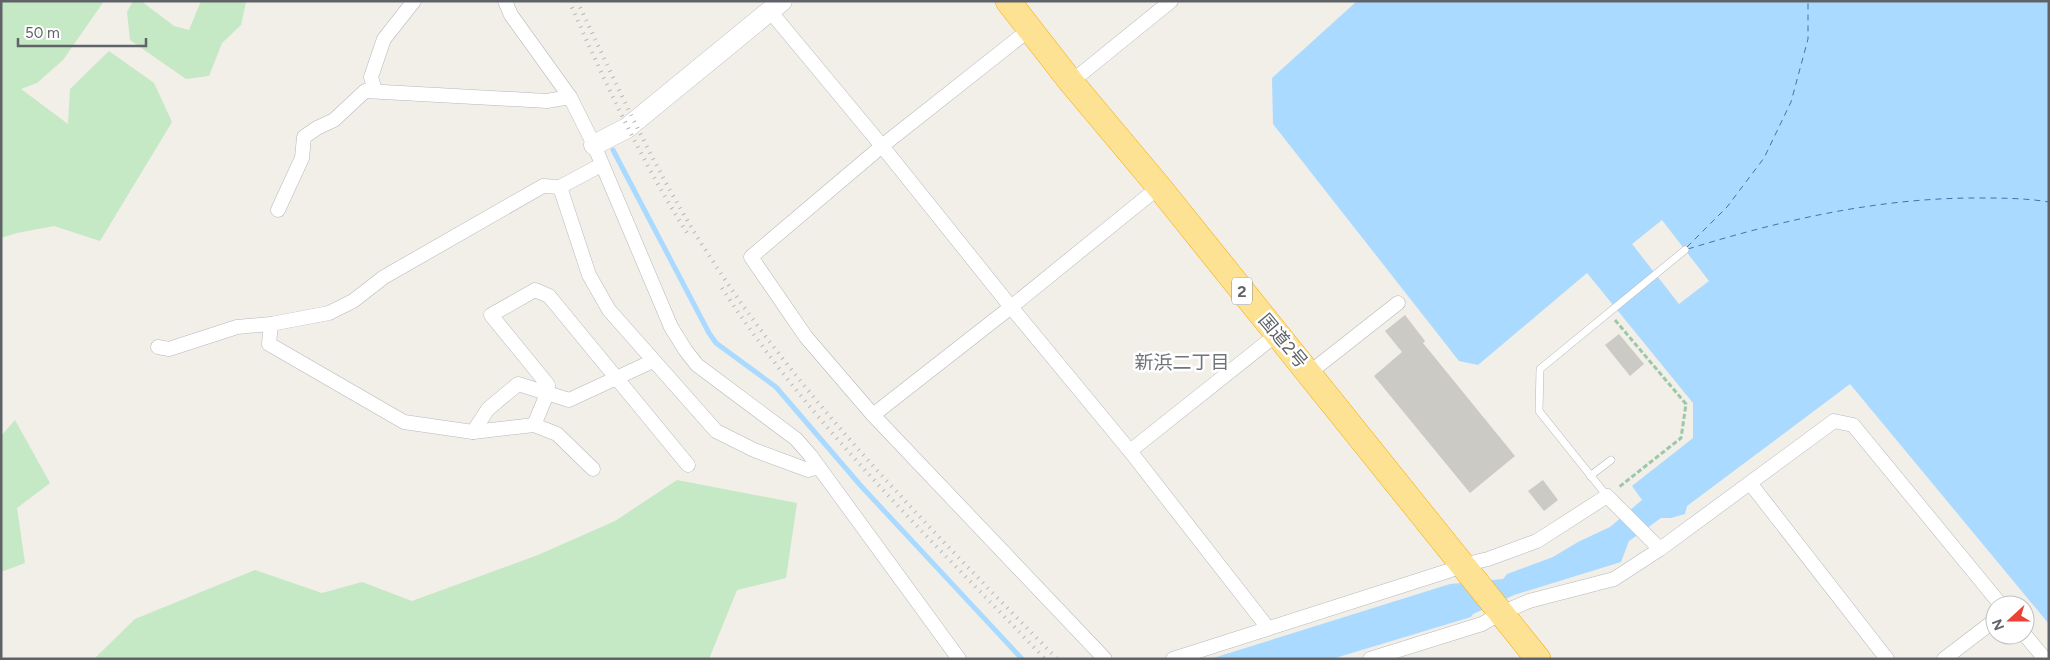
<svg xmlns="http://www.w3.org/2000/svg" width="2050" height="660" font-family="Figtree,'Noto Sans JP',sans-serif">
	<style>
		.green { fill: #c5e8c5 }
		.water { fill: #aadaff }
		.pier { fill: #f1efe8 }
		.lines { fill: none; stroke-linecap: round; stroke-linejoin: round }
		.stream { stroke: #aadaff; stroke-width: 5 }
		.ferry { stroke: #4174aa; stroke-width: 1; stroke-dasharray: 6 5; stroke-linecap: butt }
		.building { fill: #cccac5 }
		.lane-casing { stroke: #b5b8bc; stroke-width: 8 }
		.street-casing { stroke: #b5b8bc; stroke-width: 15 }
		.secondary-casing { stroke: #b6babf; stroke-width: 21 }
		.highway-casing { stroke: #f9ab00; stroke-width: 26 }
		.path { stroke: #9cc7a9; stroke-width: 3; stroke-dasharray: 5 2.5; stroke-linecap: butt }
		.lane { stroke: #fff; stroke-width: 7 }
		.street { stroke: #fff; stroke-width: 14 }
		.secondary { stroke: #fff; stroke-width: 20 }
		.highway { stroke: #fde293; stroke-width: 25 }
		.rail { stroke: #b6b7b8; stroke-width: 4; stroke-dasharray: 1 6; stroke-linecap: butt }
		.labels { text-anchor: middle; stroke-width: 5; stroke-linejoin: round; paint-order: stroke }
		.shield { fill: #fff; stroke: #8f9295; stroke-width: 1 }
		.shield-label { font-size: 16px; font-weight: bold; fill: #5f6368 }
		.street-label { font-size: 18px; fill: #5f6368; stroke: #fff }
		.neighbourhood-label { font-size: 19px; fill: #70757a; stroke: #fff }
	</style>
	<rect width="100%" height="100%" fill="#f1efe8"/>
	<g class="green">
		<polygon points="1,1 104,1 63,60 37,83 21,89 68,124 70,89 109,51 154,83 172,122 100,241 54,226 17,233 1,238"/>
		<polygon points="133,1 141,1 174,26 189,30 201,1 246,2 241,25 222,43 209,76 186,79 130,40 127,12"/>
		<polygon points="15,420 50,483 17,508 25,563 1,572 1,436"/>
		<polygon points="677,480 797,503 786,578 737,590 709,659 94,659 135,619 255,570 322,593 362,582 412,601 538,555 615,521"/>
	</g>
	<polygon class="water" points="1357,1 2049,1 2049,624 1850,384 1687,506 1685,514 1671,518 1661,518 1629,541 1621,562 1514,595 1473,614 1471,617 1332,659 1210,659 1450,584 1503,579 1507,574 1553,557 1578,542 1610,527 1642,500 1632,486 1693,438 1693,403 1587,273 1478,365 1459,361 1273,124 1272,78"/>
	<polygon class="pier" points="1662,220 1709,281 1679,304 1632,244"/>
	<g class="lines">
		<polyline class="stream" points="613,150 709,333 716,343 776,387 861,486 1022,659"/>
		<g class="ferry">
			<polyline points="1687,247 1727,207 1764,158 1791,102 1808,39 1808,1"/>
			<path d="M1688,249c94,-29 190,-51 288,-51 25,0 49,0 73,4"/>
		</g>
	</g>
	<g class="building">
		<polygon points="1405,315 1425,341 1423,343 1515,456 1470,493 1374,376 1402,352 1385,331"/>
		<polygon points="1619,334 1644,364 1630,376 1605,345"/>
		<polygon points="1543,480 1558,500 1544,511 1528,491"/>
	</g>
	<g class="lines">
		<g class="lane-casing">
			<g id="lane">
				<polyline points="1590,476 1611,460"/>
				<polyline points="1607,496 1539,411 1540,369 1685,250"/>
			</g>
		</g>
		<g class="street-casing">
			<g id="street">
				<polyline points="505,1 511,15 570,97 594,145 671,327 686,351 697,365 796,439 810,455 959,659"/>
				<polyline points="770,11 882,146 1011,307 1130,451 1268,628"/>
				<polyline points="1030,29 882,146 751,257 806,337 873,415 1105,659"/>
				<polyline points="1071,82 1171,1"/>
				<polyline points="375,91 371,77 384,39 414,1"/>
				<polyline points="560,187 589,275 609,310 716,431 754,450 808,470 819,467"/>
				<polyline points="278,210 302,158 304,137 317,128 334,120 365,91 547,101 570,97"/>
				<polyline points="271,324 269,344 404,422 473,432 488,409 518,384 569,400 653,361"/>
				<polyline points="158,347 169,349 237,327 271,324 329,313 353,301 384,277 543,186 560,187 601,165"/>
				<polyline points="1309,373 1398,303"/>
				<polyline points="873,415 1011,307 1159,187"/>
				<polyline points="534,425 547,394 548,385 491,315 535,290 549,296 688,465"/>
				<polyline points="473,432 534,425 557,434 593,469"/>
				<polyline points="1130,451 1276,335"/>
				<polyline points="1750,483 1887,659"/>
				<polyline points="2025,635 2045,659"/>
				<polyline points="1173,659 1448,571 1463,565 1488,559 1537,541 1607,496 1660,549"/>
				<polyline points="1370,659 1482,624 1501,613 1529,601 1614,579 1660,549 1834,421 1853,425 2001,605"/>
				<polyline points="1944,659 1995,620"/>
			</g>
		</g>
		<g class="secondary-casing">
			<polyline id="secondary" points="594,145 627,128 782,1"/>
		</g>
		<g class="highway-casing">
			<polyline id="highway" points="1008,1 1071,82 1159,187 1538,659"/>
		</g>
		<polyline class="path" points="1615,320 1686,404 1681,438 1619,487"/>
		<use href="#lane" class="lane"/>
		<use href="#street" class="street"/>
		<use href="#secondary" class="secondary"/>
		<use href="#highway" class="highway"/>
		<g class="rail">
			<path d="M569,1c36,81 72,160 120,235"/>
			<path d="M577,1c42,88 80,175 133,256 97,150 224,275 347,402"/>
			<path d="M722,288c90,139 210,252 323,371"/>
		</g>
	</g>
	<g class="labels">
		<rect class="shield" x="1232" y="277.5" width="20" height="27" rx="4"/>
		<g class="shield-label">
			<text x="1242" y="297">2</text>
		</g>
		<g class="street-label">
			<text transform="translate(1283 341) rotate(50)" y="6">国道2号</text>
		</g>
		<g class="neighbourhood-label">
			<text x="1182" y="369">新浜二丁目</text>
		</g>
	</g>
	<rect width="2050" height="660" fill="none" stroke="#5f6368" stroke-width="5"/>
	<g transform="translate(2010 620) rotate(249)"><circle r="24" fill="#ffffff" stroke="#bfc1c3"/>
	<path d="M0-4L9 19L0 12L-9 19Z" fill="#ea4335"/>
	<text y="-8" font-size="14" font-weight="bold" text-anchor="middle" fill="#5f6368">N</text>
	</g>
	<path d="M18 38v8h128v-8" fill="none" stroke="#5f6368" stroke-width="2.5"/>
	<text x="25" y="38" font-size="15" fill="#5f6368" stroke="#ffffff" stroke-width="4" paint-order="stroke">50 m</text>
</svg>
